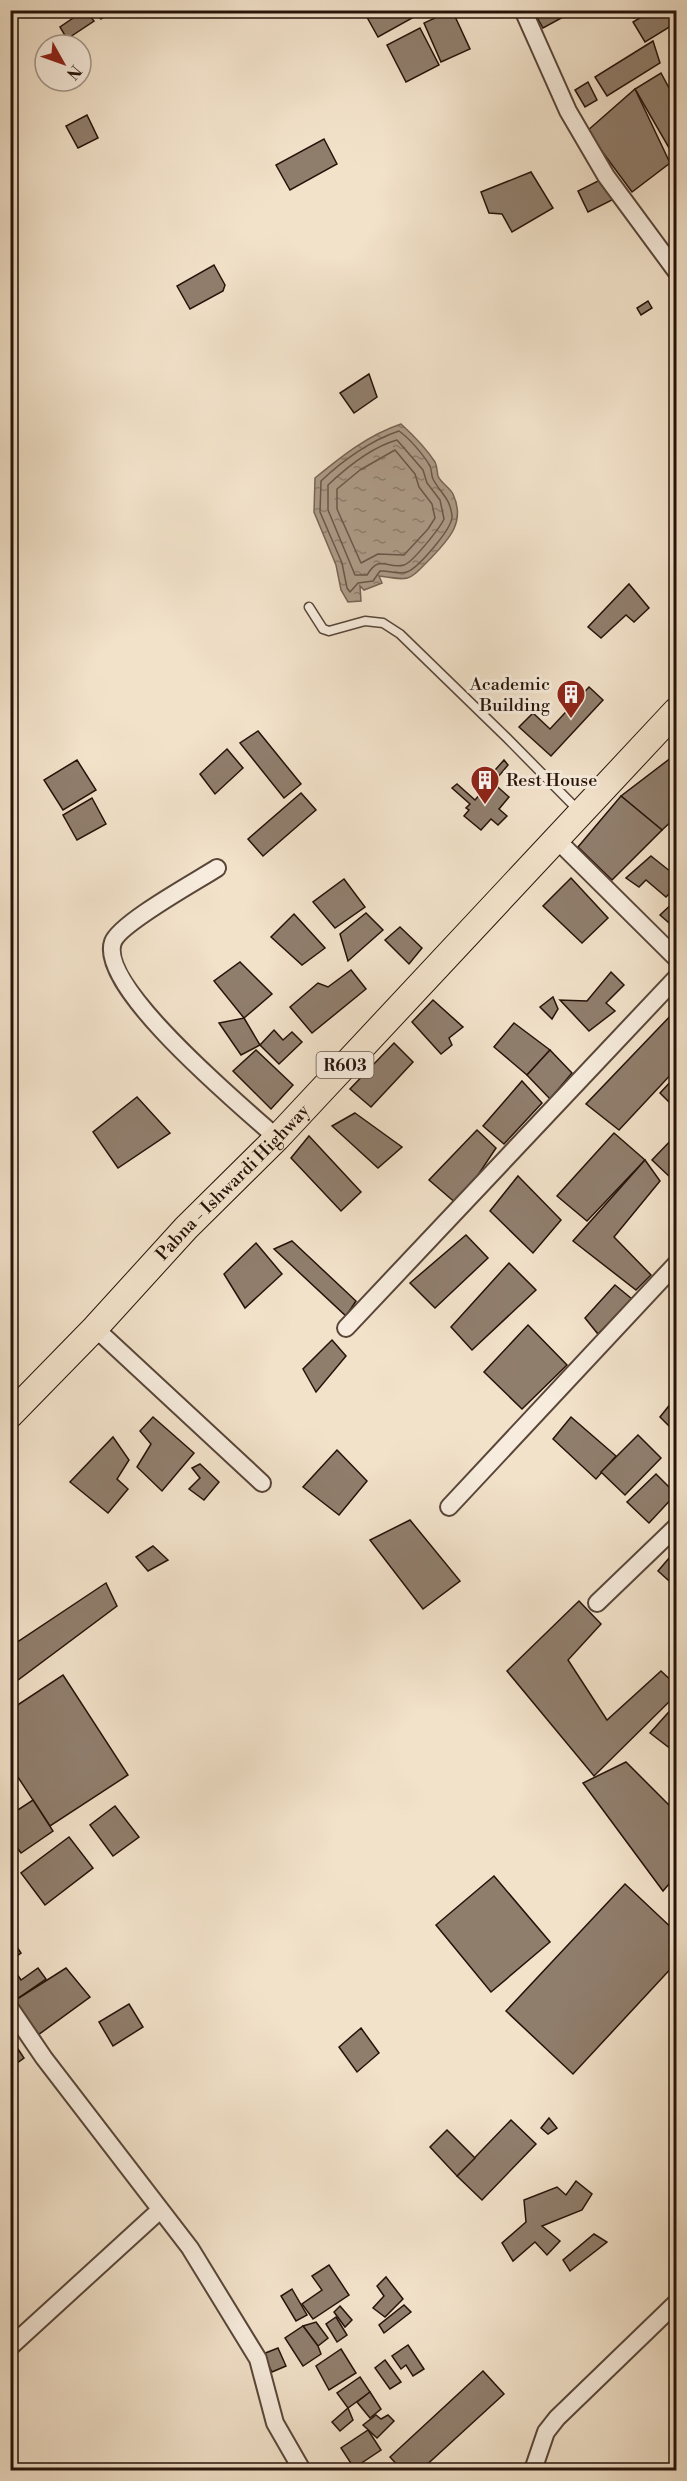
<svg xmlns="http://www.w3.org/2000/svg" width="687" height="2481" font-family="'Libre Bodoni',serif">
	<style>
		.water { fill: url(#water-ripples); stroke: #776455; stroke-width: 1.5 }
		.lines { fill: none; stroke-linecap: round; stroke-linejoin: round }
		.shore { stroke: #6a5648; stroke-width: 1.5 }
		.building { fill: #907e6d; stroke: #261209; stroke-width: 1.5 }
		.service-casing { stroke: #594639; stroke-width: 11 }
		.minor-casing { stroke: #594639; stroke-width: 20 }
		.primary-casing { stroke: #261209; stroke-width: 28 }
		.service { stroke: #f7ecdd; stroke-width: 8 }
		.minor { stroke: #f7ecdd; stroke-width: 16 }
		.primary { stroke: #f2e2ca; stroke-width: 26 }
		.labels { text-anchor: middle; stroke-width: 6; stroke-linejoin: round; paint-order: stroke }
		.shield { fill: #f7ecdd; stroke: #655349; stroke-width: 1.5 }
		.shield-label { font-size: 16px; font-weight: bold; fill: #261209 }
		.poi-label { font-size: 18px; fill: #261209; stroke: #f7ecdd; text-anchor: end }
		.street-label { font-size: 18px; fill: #261209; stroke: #f7ecdd }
	</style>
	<defs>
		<pattern id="water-ripples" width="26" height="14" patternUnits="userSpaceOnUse" patternTransform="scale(1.5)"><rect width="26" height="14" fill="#ad9b88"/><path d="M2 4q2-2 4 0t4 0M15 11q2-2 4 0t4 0" fill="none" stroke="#8d7d6d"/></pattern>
	</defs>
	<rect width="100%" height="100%" fill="#f2e2ca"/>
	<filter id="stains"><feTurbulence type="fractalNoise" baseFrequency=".00333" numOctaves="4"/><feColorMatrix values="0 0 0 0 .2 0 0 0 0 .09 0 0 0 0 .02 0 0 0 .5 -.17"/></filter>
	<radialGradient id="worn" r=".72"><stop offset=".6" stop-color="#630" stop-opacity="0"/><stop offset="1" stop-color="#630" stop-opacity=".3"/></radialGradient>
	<path class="water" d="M401,424c12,11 25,24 34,38 2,4 2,9 3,14 3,7 11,11 15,18 13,28 -4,45 -22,64 -23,23 -19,23 -52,18l3,7 -18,7 -4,-4 1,15 -13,1 -7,-12 -5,-25 -22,-53 1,-34c27,-22 53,-43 86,-54z"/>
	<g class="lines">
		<g class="shore">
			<path d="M399,431c10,7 24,23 31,35 2,4 1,9 3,13 7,14 17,18 19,37 1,12 -34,52 -45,56 -8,3 -19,-2 -27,-1l-7,10 -15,2 -8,9 -3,-4 -5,-25 -22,-51 1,-31c21,-20 50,-41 78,-50z"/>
			<path d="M397,440l26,30 4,13 13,17 4,19c-4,9 -32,44 -40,46 -17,5 -24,-12 -37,10h-12l-27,-65v-25c19,-18 44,-38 69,-45z"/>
			<polygon points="395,450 415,474 419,487 432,504 435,518 428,529 404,555 378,554 361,563 337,509 337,489 360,470"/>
		</g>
	</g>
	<g class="building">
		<polygon points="85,10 94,21 67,39 60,27"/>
		<polygon points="95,10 114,10 101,19"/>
		<polygon points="363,10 410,10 414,17 378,37"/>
		<polygon points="452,10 470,49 441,62 424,23"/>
		<polygon points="533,10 576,10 543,28"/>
		<polygon points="629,10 643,10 644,13 634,18"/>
		<polygon points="653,10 669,10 676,23 645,42 633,22"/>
		<polygon points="420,28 439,65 406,82 387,45"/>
		<polygon points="653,41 660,63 607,96 595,77"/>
		<polygon points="661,73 676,101 676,160 635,89"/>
		<polygon points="588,82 597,100 585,107 575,90"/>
		<polygon points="635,89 670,163 632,192 587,131"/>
		<polygon points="87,115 98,138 78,148 66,126"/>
		<polygon points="324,139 337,164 290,190 276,165"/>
		<polygon points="531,172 553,208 512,232 502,214 489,213 481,192"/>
		<polygon points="676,177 676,189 671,180"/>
		<polygon points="604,178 614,199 588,212 578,191"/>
		<polygon points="214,265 225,285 223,291 190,309 177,286"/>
		<polygon points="648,301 652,308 641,315 637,308"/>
		<polygon points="369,374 377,397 354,413 340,393"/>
		<polygon points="629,584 649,608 634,622 626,615 601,638 588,627"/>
		<polygon points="589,687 603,700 551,756 519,727 533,713 550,729"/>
		<polygon points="258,731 301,784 284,798 240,743"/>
		<polygon points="227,749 243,768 215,794 200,774"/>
		<polygon points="676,754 676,817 662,830 621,796"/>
		<polygon points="77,760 96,790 63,810 44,780"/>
		<polygon points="504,760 508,765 493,783 488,778"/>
		<polygon points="491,781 509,797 499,809 507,816 498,825 491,819 481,830 464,816 469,810 466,808 470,804 452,788 457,784 475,800"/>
		<polygon points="301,793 316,810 263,856 248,839"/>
		<polygon points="621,796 662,830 612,880 578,847"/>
		<polygon points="92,798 106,824 77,840 63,815"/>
		<polygon points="651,856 676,876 676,887 666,897 646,880 639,887 626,878"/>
		<polygon points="571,878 608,918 582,943 543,906"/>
		<polygon points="344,879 365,907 335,928 313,902"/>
		<polygon points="676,900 676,929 660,915"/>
		<polygon points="366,913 383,930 348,961 340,934"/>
		<polygon points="294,914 325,948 302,965 271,937"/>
		<polygon points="400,927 422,948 409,964 385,940"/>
		<polygon points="240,962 272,994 244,1018 214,981"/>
		<polygon points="351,970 366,989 312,1033 290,1007 318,983 328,987"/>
		<polygon points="611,972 624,985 606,1003 615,1011 589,1031 560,1000 587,1001"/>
		<polygon points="553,997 558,1009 552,1019 540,1007"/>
		<polygon points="433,1000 463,1027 449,1038 452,1045 441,1054 412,1022"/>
		<polygon points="676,1010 676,1069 619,1130 586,1104"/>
		<polygon points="244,1018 260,1045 241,1055 219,1023"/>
		<polygon points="514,1023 550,1050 527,1075 494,1047"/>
		<polygon points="274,1030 283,1040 292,1032 302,1042 279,1064 260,1045"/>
		<polygon points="394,1043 413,1062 371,1107 350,1089"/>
		<polygon points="256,1050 293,1085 271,1109 233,1071"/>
		<polygon points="550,1050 572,1073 550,1099 527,1075"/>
		<polygon points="676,1076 676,1109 660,1093"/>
		<polygon points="522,1081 542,1103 504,1144 483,1126"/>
		<polygon points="137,1097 170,1133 118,1168 93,1132"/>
		<polygon points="355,1113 402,1147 378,1168 332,1126"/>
		<polygon points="477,1130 496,1148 458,1205 429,1180"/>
		<polygon points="614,1133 645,1160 587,1221 557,1196"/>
		<polygon points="676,1135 676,1175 672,1179 652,1160"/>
		<polygon points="309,1136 361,1192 341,1211 291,1158"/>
		<polygon points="645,1160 660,1181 614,1237 651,1275 636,1290 573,1241"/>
		<polygon points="518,1176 561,1220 533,1253 490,1211"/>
		<polygon points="466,1235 488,1258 435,1308 410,1283"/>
		<polygon points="292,1241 356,1301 346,1316 274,1249"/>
		<polygon points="256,1243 282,1274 245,1308 224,1274"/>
		<polygon points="509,1263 536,1290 472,1350 451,1327"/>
		<polygon points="615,1285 632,1299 598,1334 585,1318"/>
		<polygon points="528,1325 567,1365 522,1409 484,1372"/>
		<polygon points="332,1340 346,1356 316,1392 303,1369"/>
		<polygon points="676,1397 676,1433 660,1417"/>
		<polygon points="153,1417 194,1453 162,1491 137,1467 151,1444 140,1431"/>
		<polygon points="571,1417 616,1456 596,1479 553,1439"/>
		<polygon points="638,1435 661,1458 625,1495 601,1472"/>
		<polygon points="113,1437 129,1460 117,1479 128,1489 108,1513 70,1482"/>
		<polygon points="337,1450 367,1481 339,1515 303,1487"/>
		<polygon points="200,1464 219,1482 204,1500 189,1489 200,1478 192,1468"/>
		<polygon points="656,1474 676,1494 649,1523 627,1502"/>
		<polygon points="410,1520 460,1581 423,1609 370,1540"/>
		<polygon points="153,1546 168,1560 148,1571 136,1557"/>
		<polygon points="676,1550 676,1587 658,1571"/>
		<polygon points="106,1583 117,1606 10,1686 10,1647"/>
		<polygon points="579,1601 601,1624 568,1660 607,1720 661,1671 676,1685 676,1695 594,1776 507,1671"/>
		<polygon points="63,1675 128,1775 50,1826 10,1765 10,1710"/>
		<polygon points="676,1704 676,1753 650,1733"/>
		<polygon points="626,1762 676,1812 676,1876 663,1891 583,1783"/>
		<polygon points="10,1787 17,1795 10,1800"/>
		<polygon points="33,1800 53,1831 21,1853 10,1838 10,1815"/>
		<polygon points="115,1806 139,1837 113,1856 90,1825"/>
		<polygon points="69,1837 93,1868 45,1905 21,1873"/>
		<polygon points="494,1876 550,1942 491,1992 436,1925"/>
		<polygon points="625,1884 676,1932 676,1963 573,2074 506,2011"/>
		<polygon points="13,1941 21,1953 10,1961 10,1943"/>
		<polygon points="10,1964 21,1980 38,1968 46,1979 14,2001 10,1995"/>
		<polygon points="66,1968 90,1997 38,2035 14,2001"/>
		<polygon points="129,2004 143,2027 113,2046 99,2022"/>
		<polygon points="361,2028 379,2053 357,2072 339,2047"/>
		<polygon points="16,2046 24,2058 10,2068 10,2050"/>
		<polygon points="549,2118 557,2128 548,2134 541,2128"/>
		<polygon points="511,2120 536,2144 482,2200 457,2176"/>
		<polygon points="447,2130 475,2158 457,2176 430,2147"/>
		<polygon points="576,2181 592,2194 582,2210 542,2226 560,2241 547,2255 535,2242 513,2261 502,2243 526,2222 524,2200 557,2187 566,2195"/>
		<polygon points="594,2234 607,2242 570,2271 563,2260"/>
		<polygon points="329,2265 349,2295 313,2319 302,2304 322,2290 312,2276"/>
		<polygon points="386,2277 403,2299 385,2317 373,2308 384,2296 377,2286"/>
		<polygon points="292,2289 307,2315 296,2321 281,2296"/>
		<polygon points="404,2305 411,2312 384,2333 379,2325"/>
		<polygon points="340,2306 352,2320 345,2327 334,2312"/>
		<polygon points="336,2317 347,2335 337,2342 326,2324"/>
		<polygon points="316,2322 328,2338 318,2346 303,2326"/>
		<polygon points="303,2326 318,2346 321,2354 303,2366 285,2338"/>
		<polygon points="408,2345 424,2369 413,2376 406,2365 401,2369 392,2356"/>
		<polygon points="278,2348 286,2366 272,2372 263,2354"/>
		<polygon points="341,2349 356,2373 329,2390 316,2366"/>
		<polygon points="385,2360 401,2382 390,2389 375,2368"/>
		<polygon points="483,2371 504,2394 421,2470 402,2470 390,2457"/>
		<polygon points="360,2377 370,2392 348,2408 337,2393"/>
		<polygon points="370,2392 381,2409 370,2418 357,2402"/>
		<polygon points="348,2408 353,2420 340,2431 332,2422"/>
		<polygon points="376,2415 381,2419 388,2415 394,2421 377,2438 363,2425"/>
		<polygon points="368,2430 381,2450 354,2468 341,2448"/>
	</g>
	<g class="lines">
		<g class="service-casing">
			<polyline id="service" points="309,607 323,629 329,631 365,621 383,623 400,634 507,738 578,810"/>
		</g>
		<g class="minor-casing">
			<g id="minor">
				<polyline points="523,10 568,111 606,176 676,271"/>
				<polyline points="556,839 676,958"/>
				<path d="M217,868c-20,13 -97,55 -104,74 -16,45 131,166 164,196"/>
				<polyline points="95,1328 262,1483"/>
				<polyline points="346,1328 676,978"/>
				<polyline points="449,1507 676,1264"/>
				<polyline points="597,1603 676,1527"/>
				<polyline points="10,2008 44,2058 190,2248 258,2359 275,2423 302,2470"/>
				<polyline points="10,2347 160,2210"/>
				<polyline points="533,2470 546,2432 557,2418 676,2303"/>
			</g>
		</g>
		<g class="primary-casing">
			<g id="primary">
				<path id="s1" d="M10,1415l85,-87 91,-100 91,-90 399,-427"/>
			</g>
		</g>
		<use href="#service" class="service"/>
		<use href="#minor" class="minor"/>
		<use href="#primary" class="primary"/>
	</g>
	<defs>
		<g id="building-pin" transform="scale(1.5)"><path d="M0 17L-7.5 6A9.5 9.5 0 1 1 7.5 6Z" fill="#8f2418" stroke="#f7ecdd"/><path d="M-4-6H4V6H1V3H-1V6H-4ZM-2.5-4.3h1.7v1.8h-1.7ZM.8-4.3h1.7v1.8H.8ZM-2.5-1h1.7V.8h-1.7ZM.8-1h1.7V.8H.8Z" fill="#fff"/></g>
	</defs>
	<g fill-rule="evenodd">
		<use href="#building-pin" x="571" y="694"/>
		<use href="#building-pin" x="485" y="780"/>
	</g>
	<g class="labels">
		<rect class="shield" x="316.5" y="1052" width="57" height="26" rx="4.5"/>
		<g class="shield-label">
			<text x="345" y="1071">R603</text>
		</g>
		<g class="poi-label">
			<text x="550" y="690">Academic<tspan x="550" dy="21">Building</tspan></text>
			<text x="506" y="786" text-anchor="start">Rest House</text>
		</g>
		<g class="street-label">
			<text dy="6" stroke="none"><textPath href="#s1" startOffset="322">Pabna - Ishwardi Highway</textPath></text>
		</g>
	</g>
	<rect width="687" height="2481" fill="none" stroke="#f2e2ca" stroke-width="36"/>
	<rect x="12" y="12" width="663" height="2457" fill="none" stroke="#261209" stroke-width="3"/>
	<rect x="18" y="18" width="651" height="2445" fill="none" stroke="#261209" stroke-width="1.5"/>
	<g transform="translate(63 63) rotate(130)"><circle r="28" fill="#f7ecdd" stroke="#a39588" stroke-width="1.5"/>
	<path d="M0-4.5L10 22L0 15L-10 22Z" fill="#8f2418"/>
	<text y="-9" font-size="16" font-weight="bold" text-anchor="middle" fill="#261209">N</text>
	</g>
	<rect width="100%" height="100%" filter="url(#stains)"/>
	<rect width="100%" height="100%" fill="url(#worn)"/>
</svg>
